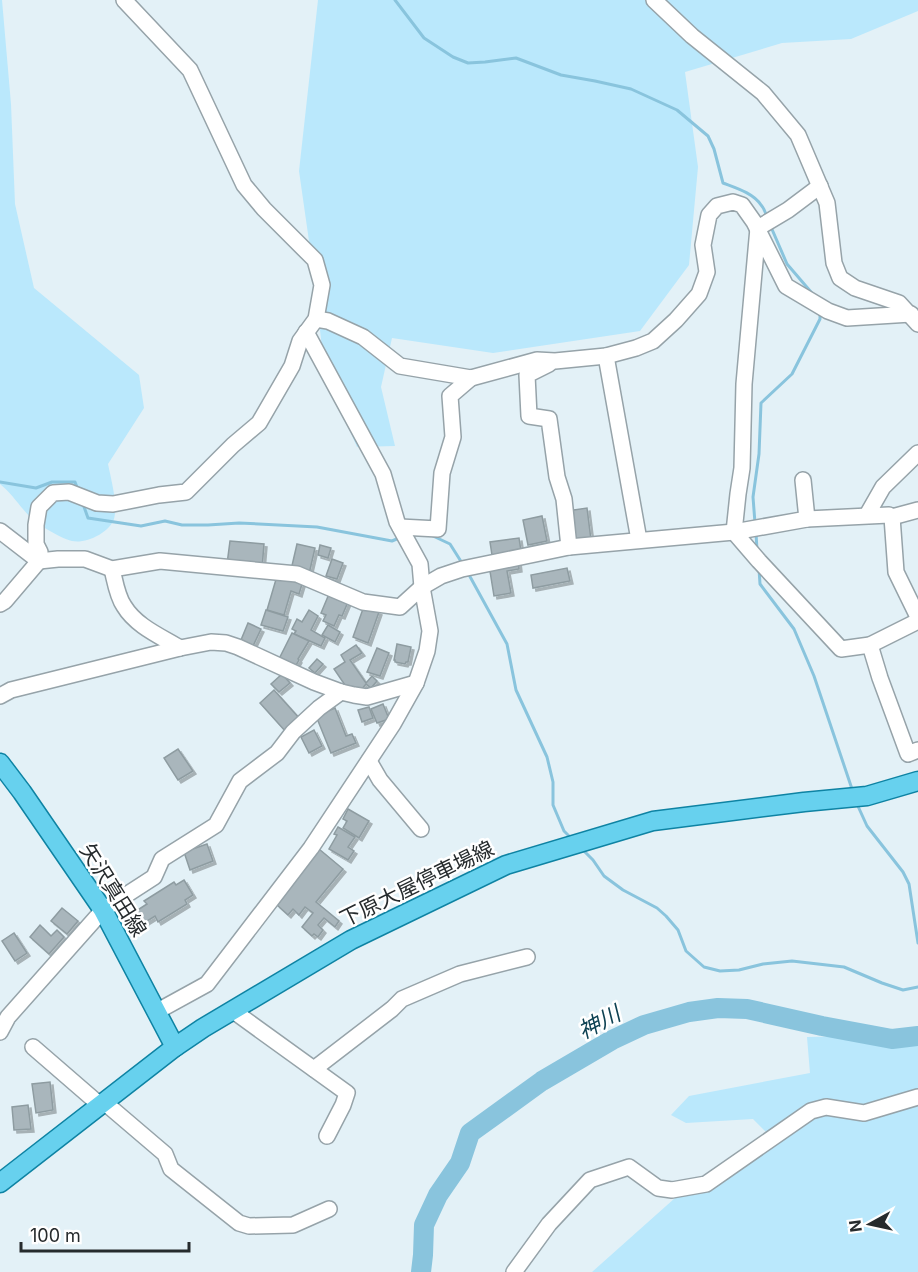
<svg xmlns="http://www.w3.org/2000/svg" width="918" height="1272" font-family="Inter,'Noto Sans JP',sans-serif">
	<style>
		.green { fill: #bae8fc }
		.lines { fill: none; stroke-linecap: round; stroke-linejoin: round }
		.stream { stroke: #89c4dd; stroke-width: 3 }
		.river { stroke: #89c4dd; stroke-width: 20 }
		.building { fill: #a9b6bc; stroke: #8e9ca1; stroke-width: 1.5; filter: url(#shadow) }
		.minor-casing { stroke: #96a3a9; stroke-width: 18 }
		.major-casing { stroke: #0e83a3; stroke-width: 21 }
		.minor { stroke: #fff; stroke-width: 15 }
		.major { stroke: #67d1ee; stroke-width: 18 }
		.labels { text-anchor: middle; stroke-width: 5; stroke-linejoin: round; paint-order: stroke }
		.street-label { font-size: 21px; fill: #262b2d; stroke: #fff }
		.water-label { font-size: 22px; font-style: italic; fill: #0e4253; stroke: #fff }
	</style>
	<defs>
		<filter id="shadow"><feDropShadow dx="3" dy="3" stdDeviation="0" flood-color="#0004"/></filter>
	</defs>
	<rect width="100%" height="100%" fill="#e3f1f7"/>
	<g class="green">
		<path d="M0,0h2l9,104 4,100 19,84 105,87 5,33 -36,56c3,15 10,40 6,55 -5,14 -28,25 -42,22 -9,-2 -30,-14 -37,-20 -13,-10 -21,-26 -35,-37z"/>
		<polygon points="318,0 918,0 918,11 851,39 782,43 685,72 698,167 689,265 640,331 493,353 392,338 381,387 395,446 357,447 325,375 314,276 299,171"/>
		<polygon points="918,1035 918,1272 592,1272 675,1198 753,1150 767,1133 753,1119 686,1123 671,1115 689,1096 810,1073 807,1037"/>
	</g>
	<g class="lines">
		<g class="stream">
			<path d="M395,0l29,38 29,19 15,6 17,-1 31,-4 45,17 34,6 36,8 46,21 31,26 6,13 9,34c13,5 30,10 38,22 3,3 5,9 6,13"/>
			<polyline points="771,227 787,264 811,292"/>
			<polyline points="0,482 36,488 52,482 75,482 78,490"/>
			<polyline points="83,504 88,518 141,526 165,521 182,525 208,525 239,523 317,527 392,541 399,538"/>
			<polyline points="755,523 753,497 759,454 761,403 792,374 820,319 820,314"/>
			<polyline points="756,533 757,550"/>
			<polyline points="433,536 450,544 462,563"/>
			<polyline points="759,569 760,584 794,629 814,676 853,792"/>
			<polyline points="468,573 507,644 516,690 547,757 553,782 553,805 564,831 572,839"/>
			<polyline points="857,804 867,826 903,872 909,884 918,943"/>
			<polyline points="583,850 593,860 604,876 623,890 657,908 666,916 678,930 686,951 704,967 720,971 739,970 763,964 792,961 844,967 882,983 903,990 918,987"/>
		</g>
		<polyline class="river" points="421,1272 423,1255 424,1225 438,1195 460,1163 470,1133 542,1081 612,1040 644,1025 689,1012 718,1008 747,1009 822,1026 892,1039 918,1036"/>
	</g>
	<g class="building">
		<polygon points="587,508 591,540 571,543 567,511"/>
		<polygon points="542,516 547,541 528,545 523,520"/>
		<polygon points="519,538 521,551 492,555 490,542"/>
		<polygon points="230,541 264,544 262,568 227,564"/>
		<polygon points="297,544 315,548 309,574 291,570"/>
		<polygon points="320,545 331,548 328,558 318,555"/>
		<polygon points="332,559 343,563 337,579 326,576"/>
		<polygon points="518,560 519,569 507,571 511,593 494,596 489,565"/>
		<polygon points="567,568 570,581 533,588 531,575"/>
		<polygon points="277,576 302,584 299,594 291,591 284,615 267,610"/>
		<polygon points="329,594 348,602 342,616 339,615 334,626 323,621 326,615 321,613"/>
		<polygon points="364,606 379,612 368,643 353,637"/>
		<polygon points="266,610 288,617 283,631 261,625"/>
		<polygon points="309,610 318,616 311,630 325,638 321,646 294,634 296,631 292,629 297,619 302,622"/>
		<polygon points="248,623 261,629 253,646 241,640"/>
		<polygon points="328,625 340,632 335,642 322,635"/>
		<polygon points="292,633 309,641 298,659 299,660 295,667 279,659"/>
		<polygon points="397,644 411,647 408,662 406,662 405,664 395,662 395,660 394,660"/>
		<polygon points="356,645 362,653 350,660 366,683 372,676 377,681 371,688 366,684 361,690 349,691 334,669 345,662 341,655"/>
		<polygon points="377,648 389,653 380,676 367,672"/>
		<polygon points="317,659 323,664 315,673 309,668"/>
		<polygon points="282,674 290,683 279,692 271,684"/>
		<polygon points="274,690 300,719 286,732 260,703"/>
		<polygon points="383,704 389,719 377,723 371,709"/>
		<polygon points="369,707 373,718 362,722 358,710"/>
		<polygon points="335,708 346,736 352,734 356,743 331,753 316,716"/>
		<polygon points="314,730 322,746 309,753 301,737"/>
		<polygon points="178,749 193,771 178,780 164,758"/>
		<polygon points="348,809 369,821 359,838 343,828 347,821 343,819"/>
		<polygon points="338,827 355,837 348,847 354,851 348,860 329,849 337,835 334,834"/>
		<polygon points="207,844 213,861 190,870 184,852"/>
		<polygon points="319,849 343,869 316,902 339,921 335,927 324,918 318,925 323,930 318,937 314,934 312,936 302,927 313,913 305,907 299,915 293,909 288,915 277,905 285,895 282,893"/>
		<polygon points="184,880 193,895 185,900 187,904 158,922 155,916 144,923 136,911 147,904 144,901 174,882 176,885"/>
		<polygon points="62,908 78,921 67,934 51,921"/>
		<polygon points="40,925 51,936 57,930 64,937 49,954 30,937"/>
		<polygon points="14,933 27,953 15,961 2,941"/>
		<polygon points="50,1082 53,1110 36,1113 32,1084"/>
		<polygon points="28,1105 31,1129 14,1130 12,1107"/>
	</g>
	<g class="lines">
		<g class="minor-casing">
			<g id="minor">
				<polyline points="654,0 692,36 763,93 798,135 827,203 834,263 840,278 855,288 899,303 918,324"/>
				<polyline points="758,228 744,384 742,468 738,494 734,532 759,561 841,649 870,645 918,621"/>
				<polyline points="758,228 788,210 820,186"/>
				<polyline points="316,319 328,321 363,337 400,366 471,378 537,360 555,361 606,356 636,348 653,341 676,320 699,294 707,272 703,245 709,215 717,206 733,202 742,205 754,222 786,286 828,311 847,318 911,314"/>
				<polyline points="606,356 639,540"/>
				<polyline points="549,364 527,375 529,416 549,419 557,477 564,499 569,547"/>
				<polyline points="803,480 807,519"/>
				<polyline points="867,515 883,487 918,453"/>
				<polyline points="892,517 896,572 918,617"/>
				<polyline points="400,527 438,529 442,473 453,437 450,396 471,378"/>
				<polyline points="0,531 39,561 58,559 85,559 112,569 160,561 297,574 363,602 400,607 422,587 441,576 462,569 569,547 734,532 807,519 889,515 892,517 918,510"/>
				<path d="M112,569c3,12 5,27 12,37 12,20 36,30 56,42"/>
				<polyline points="0,604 5,601 39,561 40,552 36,544 36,525 39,507 53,493 69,492 97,503 113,504 159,495 186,492 233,445 259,423 292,366 300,341 316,319 322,285 315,260 264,209 244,185 190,70 124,0"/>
				<polyline points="870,645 880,678 908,754 918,750"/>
				<polyline points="0,696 11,690 180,648 211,642 226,643 238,647 314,682 341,692 354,695 367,697 416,683"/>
				<polyline points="369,761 380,780 421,829"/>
				<polyline points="232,1010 347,1093 343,1105 327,1136"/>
				<polyline points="156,1012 207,984 311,848 393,724 416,683 427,651 430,631 422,587 420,564 397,522 383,474 306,332"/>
				<polyline points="0,1032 8,1017 103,910 154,877 162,859 216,825 240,781 277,753 293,732 319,708 341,692"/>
				<polyline points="33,1047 100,1105"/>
				<polyline points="314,1069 392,1009 402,999 460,974 527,957"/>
				<polyline points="104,1102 165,1154 171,1169 239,1223 249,1226 293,1225 329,1209"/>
				<polyline points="514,1272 549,1224 590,1180 629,1167 658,1188 672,1190 706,1184 811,1111 826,1107 864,1113 918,1097"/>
			</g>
		</g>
		<g class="major-casing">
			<g id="major">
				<polyline points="0,763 22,792 103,910 175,1047"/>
				<polyline points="0,1183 175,1047 203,1028 351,940 506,865 653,821 804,802 867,796 918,781"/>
			</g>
		</g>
		<use href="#minor" class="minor"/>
		<use href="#major" class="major"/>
	</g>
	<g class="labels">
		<g class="street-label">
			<text transform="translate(417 884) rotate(-26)" y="7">下原大屋停車場線</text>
			<text transform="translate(113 890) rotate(58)" y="7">矢沢真田線</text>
		</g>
		<g class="water-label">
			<text transform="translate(599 1022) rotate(-28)" y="8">神川</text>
		</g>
	</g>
	<g transform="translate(870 1224) rotate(262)" stroke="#ffffff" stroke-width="4.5" paint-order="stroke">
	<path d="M0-4.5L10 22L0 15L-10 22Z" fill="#262b2d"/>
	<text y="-9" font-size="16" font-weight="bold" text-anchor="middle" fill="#262b2d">N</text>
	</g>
	<path d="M21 1242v9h168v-9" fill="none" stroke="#262b2d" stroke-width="3"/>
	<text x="30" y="1242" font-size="18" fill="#262b2d" stroke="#ffffff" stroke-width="4.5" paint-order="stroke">100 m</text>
</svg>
